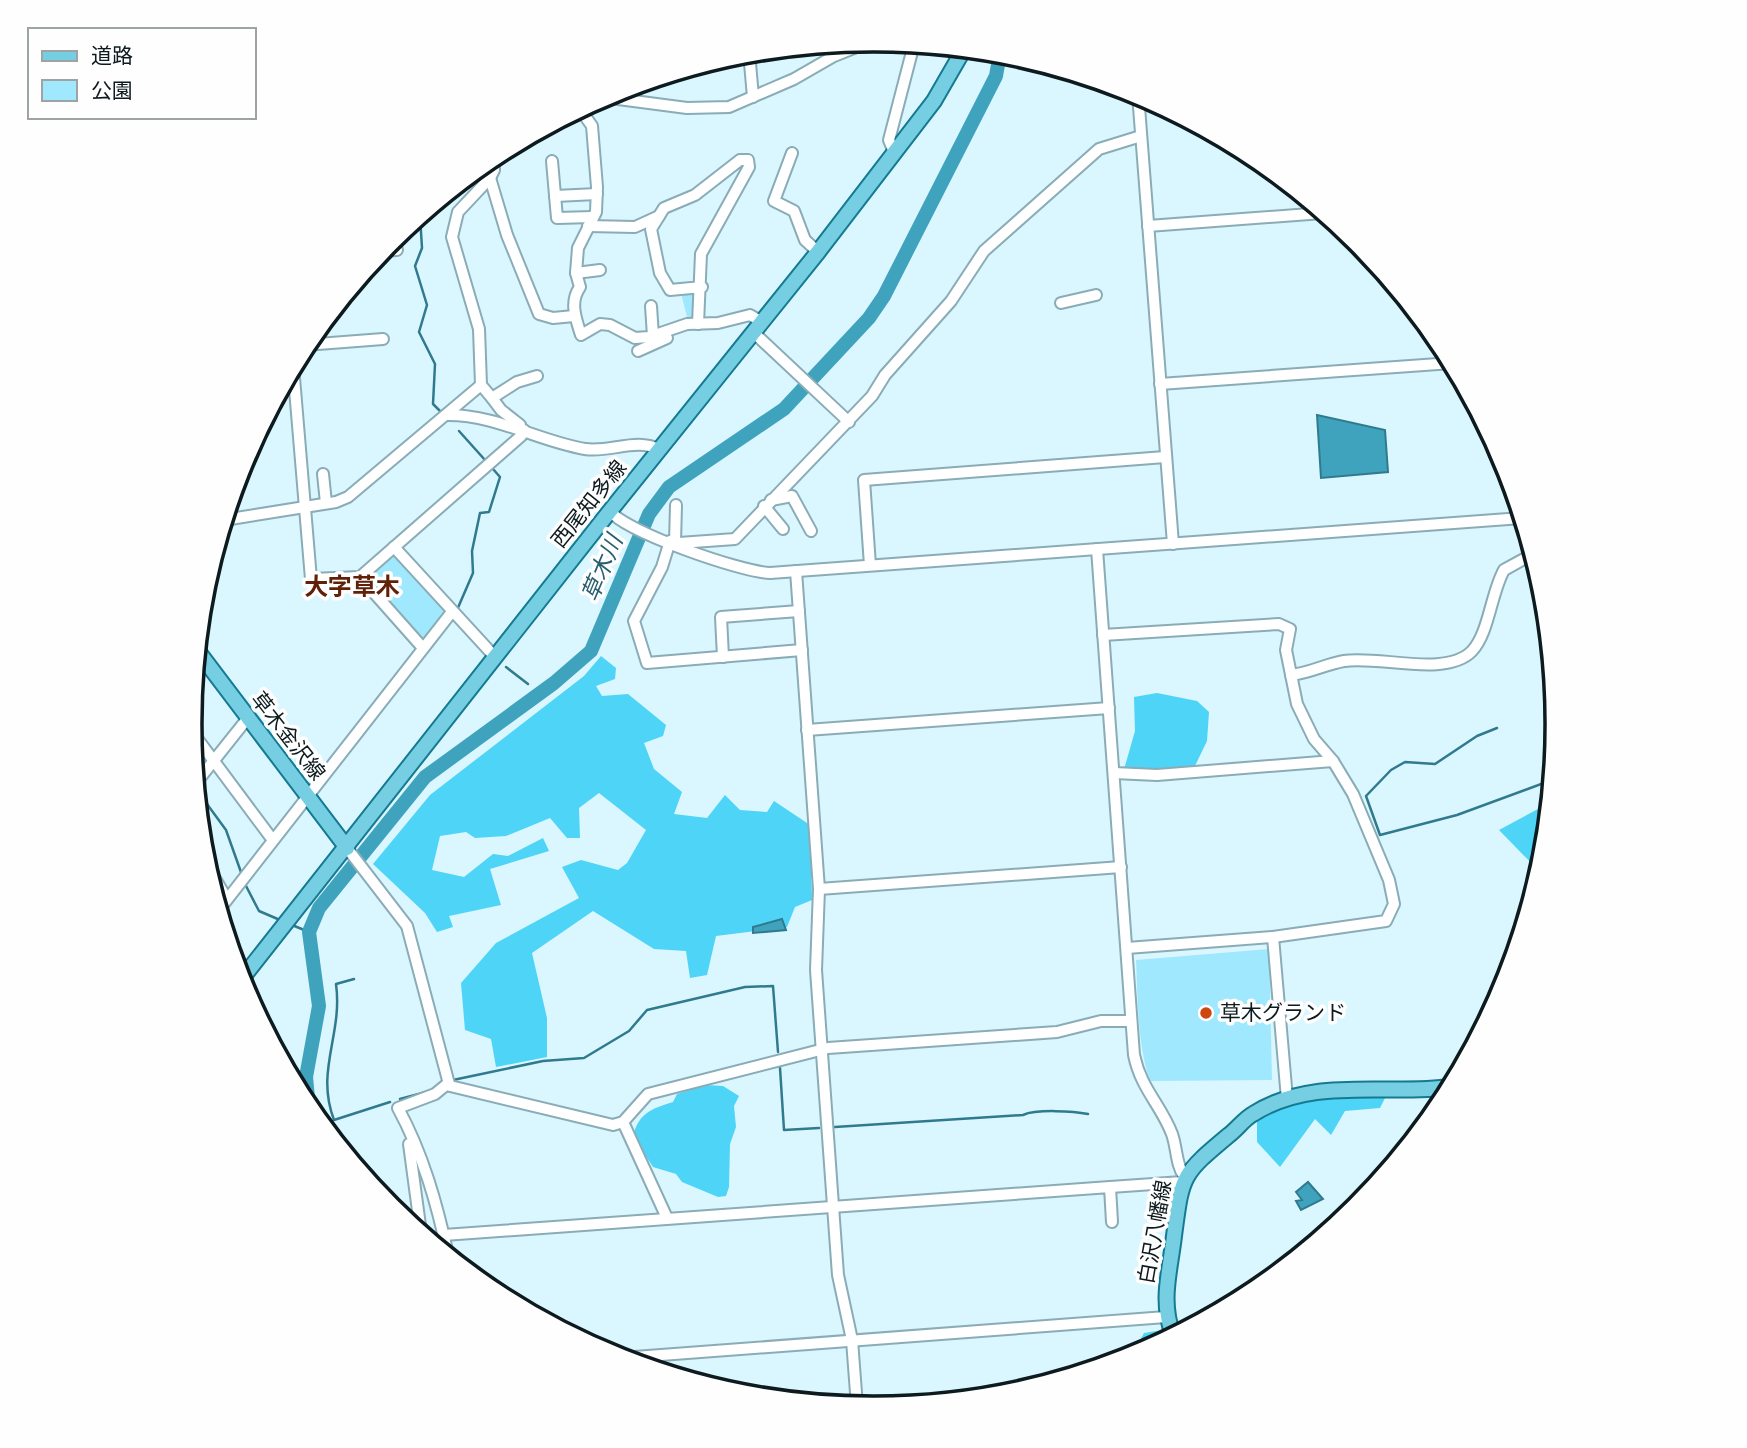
<svg xmlns="http://www.w3.org/2000/svg" width="1747" height="1448" font-family="'Fira Sans','Noto Sans JP',sans-serif">
	<style>
		.green { fill: #a0e8fe }
		.forest { fill: #4dd4f7 }
		.water { fill: #3fa3be; stroke: #307a8e; stroke-width: 2 }
		.lines { fill: none; stroke-linecap: round; stroke-linejoin: round }
		.stream { stroke: #307a8e; stroke-width: 2.5 }
		.river { stroke: #3fa3be; stroke-width: 14 }
		.minor-casing { stroke: #8aacb7; stroke-width: 14 }
		.major-casing { stroke: #157a91; stroke-width: 18 }
		.minor { stroke: #fff; stroke-width: 10 }
		.major { stroke: #75cee2; stroke-width: 14 }
		.poi-dot { fill: #ce470f; stroke: #fefefe; stroke-width: 2.5 }
		.labels { text-anchor: middle; stroke-width: 7; stroke-linejoin: round; paint-order: stroke }
		.street-label { font-size: 21px; fill: #0d1a1e; stroke: #fefefe }
		.poi-label { font-size: 21px; fill: #0d1a1e; stroke: #fefefe; text-anchor: start }
		.water-label { font-size: 23px; font-style: italic; fill: #285e6d; stroke: #fefefe }
		.quarter-label { font-size: 24px; font-weight: bold; fill: #612008; stroke: #fefefe }
		.rim { fill: none; stroke: #0d1a1e; stroke-width: 3.5 }
	</style>
	<rect width="100%" height="100%" fill="#daf6ff"/>
	<g class="green">
		<polygon points="693,291 697,295 694,320 688,321 681,293"/>
		<polygon points="390,554 396,555 445,610 421,643 364,579"/>
		<path d="M1269,949l3,131 -122,1c-13,-39 -12,-80 -14,-121z"/>
	</g>
	<g class="forest">
		<polygon points="601,656 616,668 615,679 596,686 602,696 628,694 666,725 663,736 644,743 654,769 682,792 674,814 707,818 725,795 740,810 767,812 774,801 810,825 812,900 795,907 787,927 716,936 707,975 690,978 686,951 654,949 593,911 532,953 547,1018 547,1057 496,1067 491,1039 465,1030 461,983 496,943 579,898 562,867 581,860 618,870 627,863 646,830 599,793 579,808 580,838 567,838 550,818 506,836 475,838 466,832 440,836 432,870 464,877 493,854 508,856 543,838 549,851 490,869 501,905 449,916 453,927 437,932 425,913 373,864 430,795 584,676"/>
		<polygon points="1157,693 1197,701 1209,712 1207,741 1193,770 1159,773 1120,769 1125,766 1135,731 1134,697"/>
		<polygon points="1549,803 1540,872 1499,830"/>
		<path d="M706,1085l17,1 16,10 -5,10 2,21 -6,17 -1,43 -3,9 -8,1 -36,-15 -6,-8 -23,-7 -20,-31c6,-23 18,-27 40,-34l4,-8z"/>
		<polygon points="1388,1092 1380,1108 1345,1111 1331,1135 1315,1119 1280,1167 1257,1142 1257,1115 1299,1098"/>
		<polygon points="1174,1328 1182,1330 1131,1357 1144,1333"/>
	</g>
	<g class="water">
		<polygon points="1317,415 1385,430 1388,472 1321,478"/>
		<polygon points="782,919 786,930 753,933 753,927"/>
		<polygon points="1308,1182 1323,1199 1301,1210 1296,1201 1302,1200 1296,1192"/>
	</g>
	<g class="lines">
		<g class="stream">
			<polyline points="420,216 422,248 415,266 427,305 419,332 435,364 433,404 442,413"/>
			<polyline points="459,431 485,460"/>
			<polyline points="457,610 473,573 472,551 480,513 489,512 500,477 493,469"/>
			<polyline points="506,667 528,684"/>
			<polyline points="1497,728 1477,736 1435,764 1405,762 1391,770 1366,796 1380,835 1457,815 1552,780"/>
			<polyline points="196,789 226,830 242,875"/>
			<polyline points="245,884 259,911 280,920"/>
			<polyline points="292,925 309,932"/>
			<path d="M354,979l-18,5c7,51 -21,86 -2,136l56,-18"/>
			<polyline points="780,1068 784,1130 819,1128"/>
			<polyline points="453,1080 543,1061 584,1058 629,1031 647,1010 745,987 773,986 778,1052"/>
			<polyline points="400,1099 426,1092"/>
			<path d="M835,1127l188,-12c13,-6 51,-4 65,-1"/>
		</g>
		<polyline class="river" points="309,1109 306,1077 319,1006 309,932 319,908 425,777 554,683 591,651 649,514 669,487 784,409 869,318 884,296 996,76 1000,53"/>
		<g class="minor-casing">
			<g id="minor">
				<polyline points="749,52 753,97"/>
				<polyline points="1138,94 1173,544"/>
				<polyline points="603,97 687,108 729,107 794,79 834,56 874,40"/>
				<path d="M580,109l12,17 5,61 -1,25 -18,36 -2,25 4,14c-11,15 -4,32 1,48l19,-11 10,1 25,13 14,-1 38,-13 31,-1 32,-8 12,7"/>
				<polyline points="894,152 889,140 914,44"/>
				<polyline points="792,153 774,201 794,211 805,240 818,252"/>
				<polyline points="493,156 494,170 490,178 458,212 452,237 479,329 481,385 492,398 517,382 537,376"/>
				<polyline points="552,161 557,218 593,217"/>
				<polyline points="490,178 507,235 539,314 553,318 574,316"/>
				<polyline points="555,196 597,194"/>
				<polyline points="588,226 635,227 659,216"/>
				<polyline points="1148,226 1323,213"/>
				<polyline points="382,251 397,250"/>
				<polyline points="576,273 600,270"/>
				<polyline points="1061,303 1096,295"/>
				<polyline points="651,306 653,336"/>
				<polyline points="698,324 701,254 749,167 748,160 740,160 695,195 664,208 651,229 660,273 670,290 702,287"/>
				<polyline points="753,332 849,422"/>
				<polyline points="305,345 383,339"/>
				<polyline points="638,351 667,338"/>
				<polyline points="293,366 311,579 360,577 521,436 524,430"/>
				<polyline points="1160,384 1452,363"/>
				<polyline points="492,398 501,410 520,425"/>
				<path d="M448,415c49,0 90,26 137,34 25,4 52,-12 75,1"/>
				<polyline points="323,474 326,503"/>
				<polyline points="771,500 792,496 811,531"/>
				<polyline points="764,506 783,529"/>
				<path d="M610,511c16,21 131,61 160,62l752,-55"/>
				<polyline points="224,520 336,502 348,497 481,385"/>
				<polyline points="670,541 662,567 634,621 647,663 802,650"/>
				<polyline points="675,543 676,505"/>
				<polyline points="679,543 735,539 872,396 885,375 951,301 984,251 1099,149 1141,136"/>
				<polyline points="394,547 495,657"/>
				<path d="M1097,549l37,506c7,34 27,50 38,79 5,14 4,31 12,42"/>
				<polyline points="870,565 864,480 1165,457"/>
				<polyline points="796,571 819,889 816,970 838,1275 852,1340 857,1406"/>
				<polyline points="360,577 423,648"/>
				<polyline points="1103,635 1279,624 1290,629 1286,650 1297,704 1314,739 1333,761 1353,794 1389,880 1394,904 1386,921 1273,937 1127,948"/>
				<polyline points="723,657 721,617 799,611"/>
				<path d="M1291,675c19,-2 35,-11 53,-14 34,-6 102,17 128,-10 17,-18 19,-58 32,-81l29,-16"/>
				<polyline points="190,729 272,839"/>
				<polyline points="807,730 1109,708"/>
				<polyline points="1114,773 1157,775 1333,761"/>
				<polyline points="196,783 247,719"/>
				<polyline points="347,848 407,926 449,1084"/>
				<polyline points="204,860 227,899"/>
				<polyline points="819,889 1121,867"/>
				<polyline points="219,910 451,613"/>
				<polyline points="1273,937 1287,1099"/>
				<polyline points="623,1122 667,1218"/>
				<polyline points="409,1144 421,1233"/>
				<polyline points="1110,1187 1182,1182"/>
				<polyline points="444,1235 1110,1187 1112,1222"/>
				<path d="M448,1255c-11,-51 -25,-101 -50,-147l37,-14 11,-9 167,40 10,-3 25,-28 180,-46 229,-16 44,-11h30"/>
				<polyline points="621,1358 1166,1317"/>
			</g>
		</g>
		<g class="major-casing">
			<g id="major">
				<polyline points="197,650 347,848"/>
				<polyline points="240,981 610,511 818,252 934,101 964,49"/>
				<path d="M1173,1335c-13,-34 -3,-64 1,-99 8,-61 7,-61 55,-101 8,-6 15,-16 24,-21 60,-38 132,-18 198,-27"/>
			</g>
		</g>
		<use href="#minor" class="minor"/>
		<use href="#major" class="major"/>
	</g>
	<circle class="poi-dot" cx="1206" cy="1013" r="7"/>
	<g class="labels">
		<g class="street-label">
			<text transform="translate(589 504) rotate(-51)" y="7">西尾知多線</text>
			<text transform="translate(288 736) rotate(52)" y="7">草木金沢線</text>
			<text transform="translate(1155 1232) rotate(-80)" y="7">白沢八幡線</text>
		</g>
		<g class="poi-label">
			<text x="1220" y="1020">草木グランド</text>
		</g>
		<g class="water-label">
			<text transform="translate(602 568) rotate(-67)" y="8">草木川</text>
		</g>
		<g class="quarter-label">
			<text x="352" y="595">大字草木</text>
		</g>
	</g>
	<path d="M0 0H1747V1448H0ZM873 52H874A671 671 0 0 1 1545 723V725A671 671 0 0 1 874 1396H873A671 671 0 0 1 202 725V723A671 671 0 0 1 873 52Z" fill="#fefefe" fill-rule="evenodd"/>
	<path class="rim" d="M873 52H874A671 671 0 0 1 1545 723V725A671 671 0 0 1 874 1396H873A671 671 0 0 1 202 725V723A671 671 0 0 1 873 52Z"/>
	<rect x="28" y="28" width="228" height="91" fill="#fefefe" stroke="#9ea3a4" stroke-width="2"/>
	<rect x="42" y="51" width="35" height="10" fill="#75cee2" stroke="#9ea3a4" stroke-width="2"/>
	<text x="91" y="63" font-size="21" fill="#0d1a1e">道路</text>
	<rect x="42" y="80" width="35" height="21" fill="#a0e8fe" stroke="#9ea3a4" stroke-width="2"/>
	<text x="91" y="98" font-size="21" fill="#0d1a1e">公園</text>
</svg>
